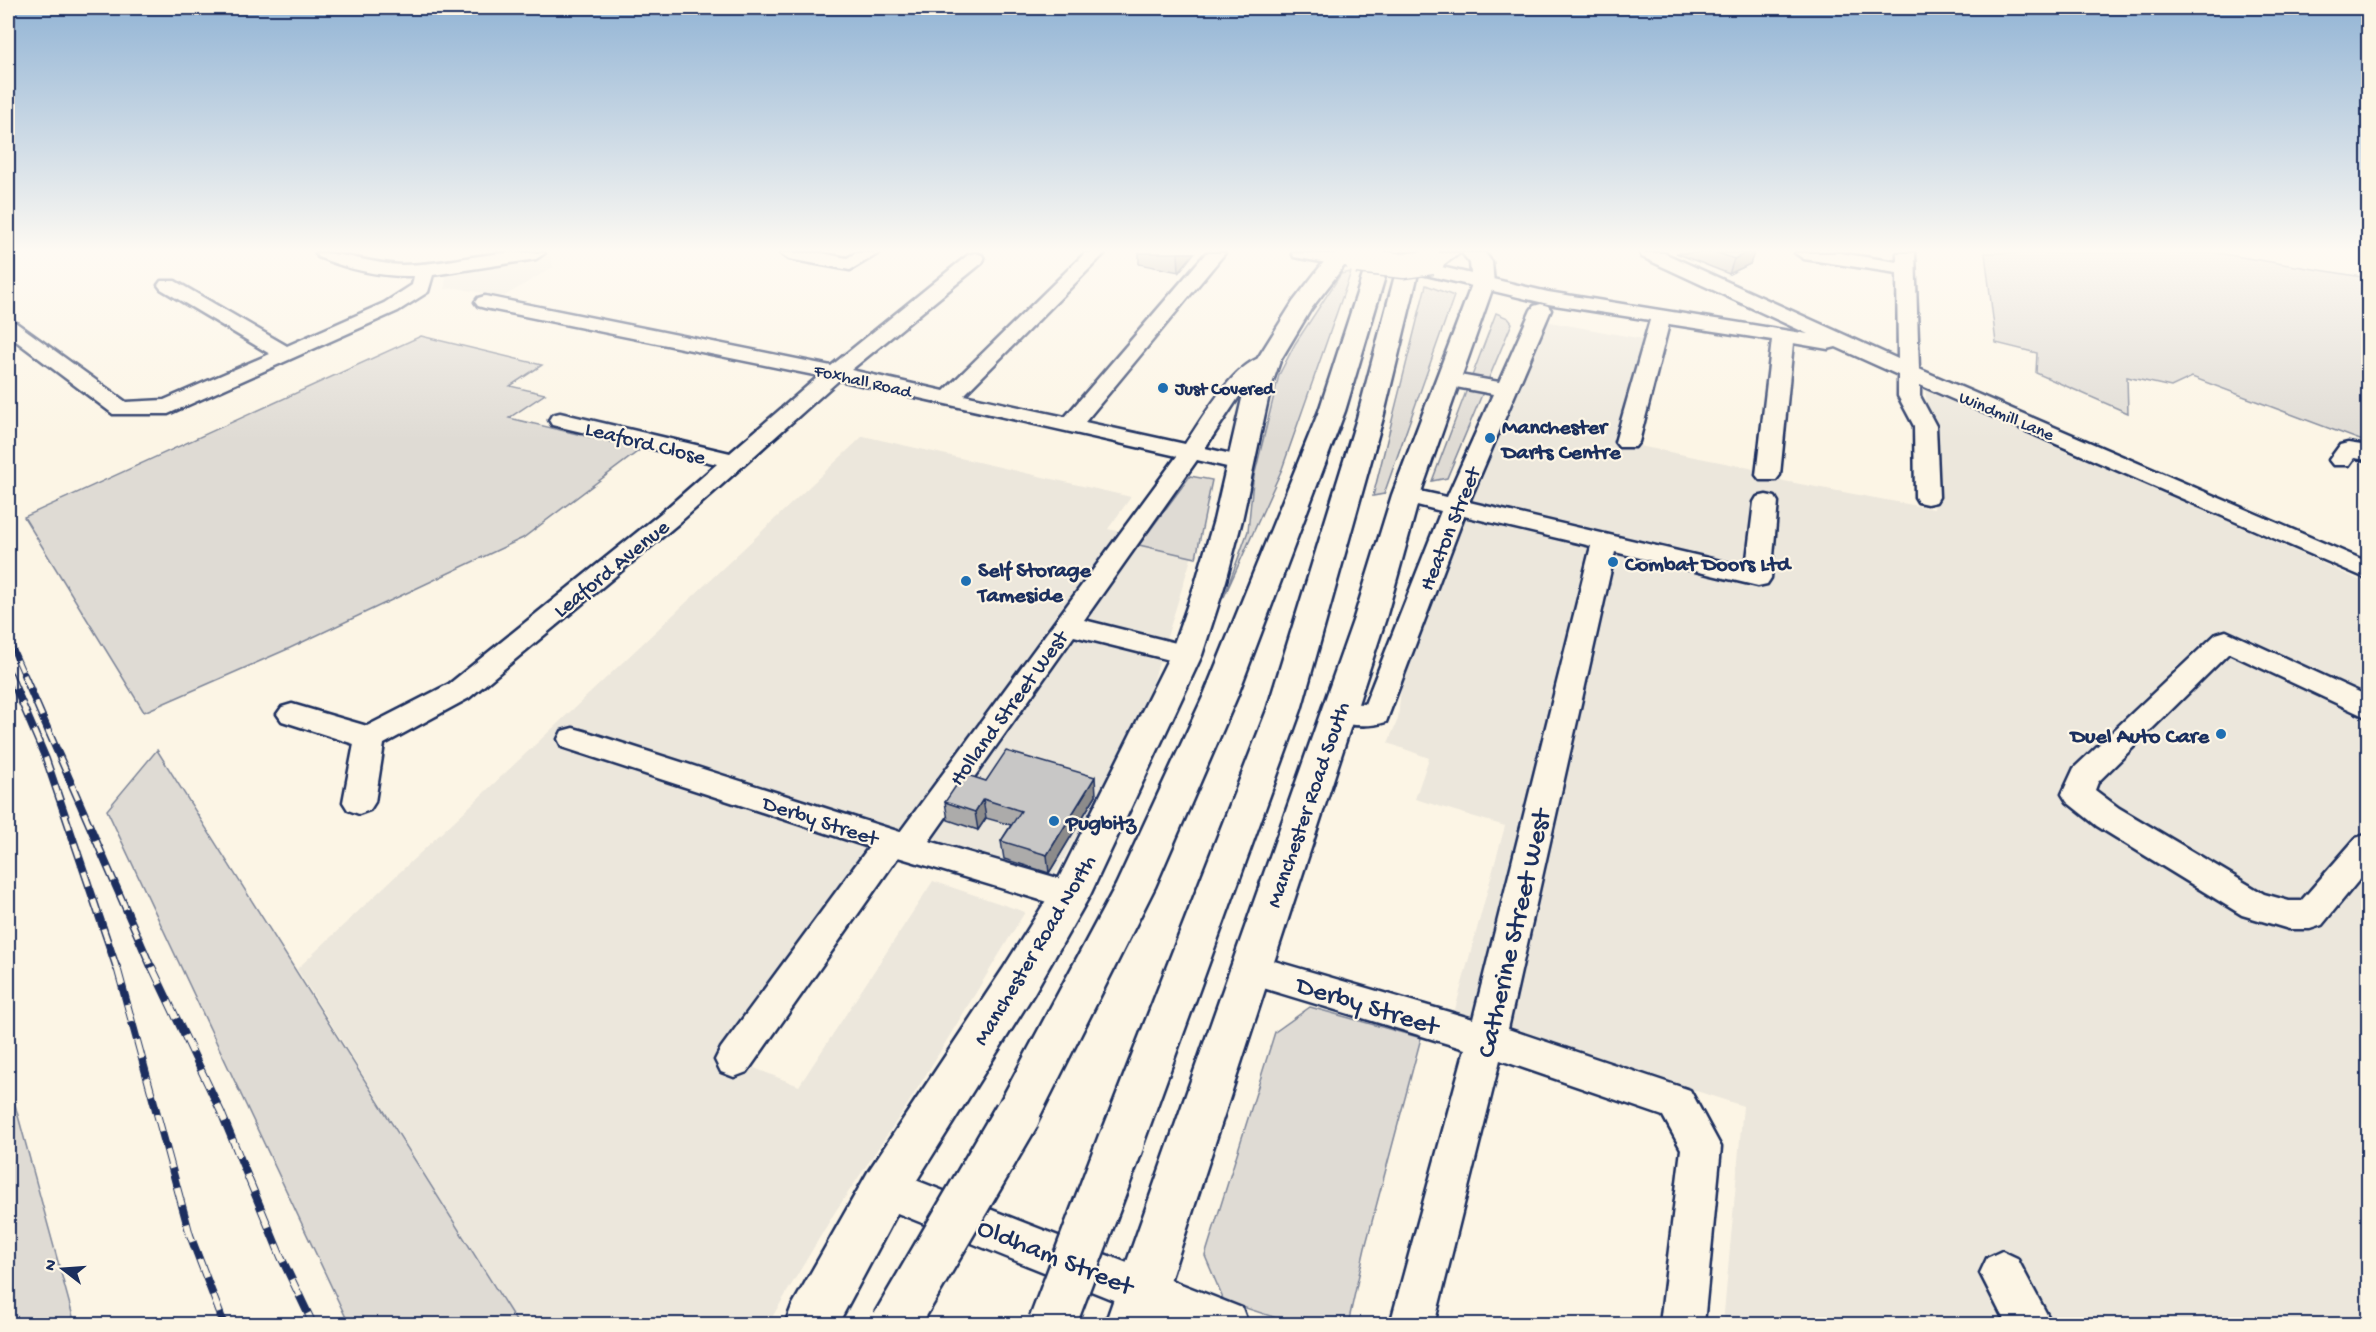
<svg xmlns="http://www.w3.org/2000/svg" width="2376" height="1332" font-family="'Gochi Hand',sans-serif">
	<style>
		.built { fill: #ece7dc }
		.green { fill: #dfdbd4; stroke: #7d8599; stroke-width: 1.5 }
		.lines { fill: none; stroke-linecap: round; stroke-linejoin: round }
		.minor-casing { stroke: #1b2f5e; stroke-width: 5 }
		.major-casing { stroke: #1b2f5e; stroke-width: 5 }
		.highway-casing { stroke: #1b2f5e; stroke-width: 5 }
		.minor { fill: #fcf5e5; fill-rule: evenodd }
		.major { fill: #fcf5e5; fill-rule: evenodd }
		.highway { fill: #fcf5e5; fill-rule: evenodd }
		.rail-far2-casing { stroke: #1b2f5e; stroke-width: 6 }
		.rail-far1-casing { stroke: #1b2f5e; stroke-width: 8 }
		.rail-casing { stroke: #1b2f5e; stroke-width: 8 }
		.rail-far2 { stroke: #fcf5e5; stroke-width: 4; stroke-dasharray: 12; stroke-linecap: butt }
		.rail-far1 { stroke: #fcf5e5; stroke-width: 5; stroke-dasharray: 15; stroke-linecap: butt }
		.rail { stroke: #fcf5e5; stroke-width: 6; stroke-dasharray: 19; stroke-linecap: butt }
		.major-bridge-casing { stroke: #1b2f5e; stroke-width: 27; stroke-linecap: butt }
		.highway-bridge-casing { stroke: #1b2f5e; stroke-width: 51; stroke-linecap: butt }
		.major-bridge { stroke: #fcf5e5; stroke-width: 24 }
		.highway-bridge { stroke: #fcf5e5; stroke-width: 46 }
		.wall { fill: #acabaa; stroke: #1b2f5e; stroke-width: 1.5 }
		.shaded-wall { fill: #8c8b8b; stroke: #1b2f5e; stroke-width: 1.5 }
		.building { fill: #c8c7c6; stroke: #1b2f5e; stroke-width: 1.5 }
		.poi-dot { fill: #1f6fb2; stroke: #fcf5e5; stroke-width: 2 }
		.labels { text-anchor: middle; stroke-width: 4.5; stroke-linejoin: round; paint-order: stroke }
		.far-street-label { font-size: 18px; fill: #1b2f5e; stroke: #fcf5e5 }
		.far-poi-label { font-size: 18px; font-weight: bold; fill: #1b2f5e; stroke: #fcf5e5; text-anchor: start }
		.poi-label { font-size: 22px; font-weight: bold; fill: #1b2f5e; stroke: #fcf5e5; text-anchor: start }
		.street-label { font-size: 22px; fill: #1b2f5e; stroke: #fcf5e5 }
		.near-street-label { font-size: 27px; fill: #1b2f5e; stroke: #fcf5e5 }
	</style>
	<rect width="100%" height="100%" fill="#fcf5e5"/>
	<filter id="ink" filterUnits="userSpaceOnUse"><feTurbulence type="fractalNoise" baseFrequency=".0167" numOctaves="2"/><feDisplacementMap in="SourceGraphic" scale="12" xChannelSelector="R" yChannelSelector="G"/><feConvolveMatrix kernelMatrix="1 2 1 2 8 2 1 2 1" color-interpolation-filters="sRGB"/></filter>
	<g filter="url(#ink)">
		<g class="built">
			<polygon points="550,256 553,267 503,297 457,288 445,289 446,272"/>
			<polygon points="1539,320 1643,339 1614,441 1750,468 1784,481 1934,509 1925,384 2368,584 2368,1324 1723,1324 1743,1106 1454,1013 1505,826 1415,799 1429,758 1388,743 1398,719 1403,666"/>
			<polygon points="863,436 1131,497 1108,529 1194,549 1143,715 1051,882 886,826 717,1053 799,1086 933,881 1025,912 908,1104 835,1212 768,1324 518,1324 297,969"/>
		</g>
		<g class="green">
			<polygon points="1985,253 2217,253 2368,278 2368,443 2192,377 2171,387 2127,377 2128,413 2036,373 2037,353 1996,343"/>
			<polygon points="1351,272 1282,469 1224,597 1248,531 1253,481 1279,375 1295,344 1341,274"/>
			<polygon points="1426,285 1454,296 1384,494 1373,496"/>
			<polygon points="1496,313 1508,318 1512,323 1447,478 1432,481"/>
			<polygon points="421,336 542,365 510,386 545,394 509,418 641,449 523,538 290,648 144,712 24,517"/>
			<polygon points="1190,476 1212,480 1196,558 1139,545"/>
			<polygon points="157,750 518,1324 349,1324 107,810"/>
			<polygon points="1310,1007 1421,1038 1365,1248 1348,1324 1295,1324 1224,1301 1205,1256 1275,1032"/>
			<polygon points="8,1079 75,1324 8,1324"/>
		</g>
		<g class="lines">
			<g class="minor-casing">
				<g id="minor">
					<path d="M316,253c30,0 56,11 86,12 35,0 67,-9 101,-12 14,-1 28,0 42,0l-9,6 -103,16 -5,17 -30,19 -230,103h-55l-105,-79v-15l7,2 111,80 38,-2 106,-46 -109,-65 -3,-4 3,-4h14l112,65 97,-43 28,-18 2,-9c-34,1 -64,-6 -96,-19z"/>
					<polygon points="780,253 821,253 847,258 856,253 879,253 850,270 789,259"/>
					<path d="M975,253l7,2 2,4 -2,4 -131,107 93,21 141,-138h20l-141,142 101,22 141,-164h19l-140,169 100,22c17,-24 56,-96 90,-87l4,4 -35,28 -39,59 43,10 4,5 -4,5 -8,2 -43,-10 -113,160 112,28 4,7 -4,7 -10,2 -112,-28 -145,205 153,44 5,10 -5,10 -12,4 -172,-52 -151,215 -13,5 -13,-5 -6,-12 6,-12 148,-201 -307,-100 -4,-8 4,-8 11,-3 11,3 316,101 277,-376 -338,-76 -160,143 -210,175 -85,46 -9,58 -5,8 -11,4 -11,-4 -5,-8 11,-58 -72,-23 -5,-7 5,-7 10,-3 75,22 82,-42 212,-171 56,-49 -165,-39 -3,-5 3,-5 8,-2 170,40 89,-77 -334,-68 -7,-2 -3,-4 3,-4 7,-2 346,70 137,-111z"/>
					<polygon points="1292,253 1345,255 1347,259 1338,265 1294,257"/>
					<polygon points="1640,253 1664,253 1898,359 1897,273 1804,259 1795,253 1840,253 1897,262 1897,253 1915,253 1919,369 2368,562 2368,579 1920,385 1920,396 1936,426 1939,497 1936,502 1927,504 1918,502 1915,497 1914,426 1898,396 1898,375 1836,347 1828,349 1793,343 1780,475 1776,480 1760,480 1756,475 1772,340 1669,324 1639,442 1635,447 1619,447 1615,442 1650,320 1548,304 1422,274 1420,270 1429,264 1548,292 1808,334 1642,257"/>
					<path d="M1541,304l7,2 3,4 -82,192 277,65 8,-65 3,-5 9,-2 9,2 3,5 -7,76 -4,6 -9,2 -143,-34 -107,477 182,61 31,57 -17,177h-44l21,-175 -18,-33 -163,-56 -65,261 -1,3h-42l-1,-3 74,-272 -215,-65 -13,-4 -5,-11 5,-11 13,-4 223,65 118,-473 -127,-30 -78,206c-18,6 -40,3 -58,-2l-5,-7 5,-7 10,-3 27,1 76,-193 -44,-11 -3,-5 3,-5 9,-2 41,9 46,-103 -53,-10 -3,-5 3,-5 8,-1 51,9 32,-72 3,-4z"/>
					<polygon points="2348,443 2368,446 2368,460 2354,458 2349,465 2333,465 2329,460 2340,445"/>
					<polygon points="2226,631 2368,696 2368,718 2229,653 2098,782 2095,790 2119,808 2264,894 2289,901 2301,901 2356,838 2368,834 2368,869 2322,925 2310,929 2289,929 2242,915 2097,826 2067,802 2062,794 2074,768 2216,634"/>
					<polygon points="885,1168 1242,1308 1248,1324 1173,1324 870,1202 864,1188 870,1174"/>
					<polygon points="2002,1251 2017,1258 2052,1324 2006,1324 1980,1273 1987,1258"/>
				</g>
			</g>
			<g class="major-casing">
				<g id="major">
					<polygon points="1343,253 1365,256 1368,261 1365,266 1344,266 1311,309 1280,361 1270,390 1242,520 1226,581 1202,655 1090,895 1033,995 902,1204 838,1324 785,1324 792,1306 868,1172 1003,969 1055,886 1170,655 1196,581 1214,520 1244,390 1256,361 1293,302 1330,254"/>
					<polygon points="1433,253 1460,253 1440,267 1424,267 1421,262"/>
					<polygon points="1462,253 1485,253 1492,262 1494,284 1420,495 1386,618 1156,1324 1105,1324 1354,618 1392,495 1472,284 1470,263"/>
				</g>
			</g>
			<g class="highway-casing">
				<g id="highway">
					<polygon points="1370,253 1392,253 1345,411 1237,697 1155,887 1033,1130 1017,1136 1001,1130 994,1115 1001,1100 1116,885 1203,697 1319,411"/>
					<polygon points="1401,253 1423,253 1383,418 1301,710 1144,1142 1137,1157 1121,1164 1105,1157 1098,1142 1267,710 1357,418"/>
				</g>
			</g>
			<use href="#minor" class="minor"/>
			<use href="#major" class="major"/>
			<use href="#highway" class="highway"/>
			<g class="rail-far2-casing">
				<g id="rail-far2">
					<polyline points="8,638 25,677"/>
					<polyline points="8,670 11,677"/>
				</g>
			</g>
			<g class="rail-far1-casing">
				<g id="rail-far1">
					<polyline points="10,675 46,759 117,969"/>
					<polyline points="24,675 152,969"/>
				</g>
			</g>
			<g class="rail-casing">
				<g id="rail">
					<polyline points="117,967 190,1235 224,1324"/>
					<polyline points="152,967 221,1112 281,1257 313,1324"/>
				</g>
			</g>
			<use href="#rail-far2" class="rail-far2"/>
			<use href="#rail-far1" class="rail-far1"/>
			<use href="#rail" class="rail"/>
			<g class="major-bridge-casing">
				<polyline id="major-bridge" points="1357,261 1404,266 1432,262"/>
			</g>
			<g class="highway-bridge-casing">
				<g id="highway-bridge">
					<polyline points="895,1324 1017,1115"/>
					<polyline points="1052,1324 1121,1142"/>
				</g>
			</g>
			<use href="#major-bridge" class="major-bridge"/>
			<use href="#highway-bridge" class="highway-bridge"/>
		</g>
		<g class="wall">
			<polygon points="1139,253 1194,253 1179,272 1139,264"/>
			<polygon points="1676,253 1754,253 1750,264 1729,274"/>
			<polygon points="986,781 1096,795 1049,873 1004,859 1001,841 1011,825 986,818 978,830 948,820 945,802"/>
		</g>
		<g class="shaded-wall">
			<polygon points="1178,253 1194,253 1179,272"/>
			<polygon points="1746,253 1754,253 1750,264 1729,274 1734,259"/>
			<polygon points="1095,777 1096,795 1049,873 1047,855"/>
			<polygon points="983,799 986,818 978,830 975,812"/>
		</g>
		<g class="building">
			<polygon points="1718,253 1746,253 1734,259"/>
			<polygon points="1006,751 1095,777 1047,855 1001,841 1021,811 983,799 975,812 945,802 964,774 986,781"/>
		</g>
	</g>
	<linearGradient id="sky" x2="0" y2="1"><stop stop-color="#92b4d5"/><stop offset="0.57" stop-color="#fefaf3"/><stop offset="1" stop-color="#fefaf3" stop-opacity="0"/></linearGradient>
	<rect width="2376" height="440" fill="url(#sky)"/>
	<g class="poi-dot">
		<circle cx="1163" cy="388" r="6"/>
		<circle cx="1490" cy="438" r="6"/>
		<circle cx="1613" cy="562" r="6"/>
		<circle cx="966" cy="581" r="6"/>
		<circle cx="2221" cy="734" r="6"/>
		<circle cx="1054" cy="821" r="6"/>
	</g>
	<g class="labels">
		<g class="far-street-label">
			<text transform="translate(863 380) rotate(13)" y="6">Foxhall Road</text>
			<text transform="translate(2007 415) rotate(23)" y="6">Windmill Lane</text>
		</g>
		<g class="far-poi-label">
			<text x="1175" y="394">Just Covered</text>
		</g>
		<g class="poi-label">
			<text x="1502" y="433">Manchester<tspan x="1502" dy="25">Darts Centre</tspan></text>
			<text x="1625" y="570">Combat Doors Ltd</text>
			<text x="978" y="576">Self Storage<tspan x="978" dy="25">Tameside</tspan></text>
			<text x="2209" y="742" text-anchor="end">Duel Auto Care</text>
			<text x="1066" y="829">Pugbitz</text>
		</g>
		<g class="street-label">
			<text transform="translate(646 441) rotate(14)" y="8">Leaford Close</text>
			<text transform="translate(1448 528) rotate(-68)" y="8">Heaton Street</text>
			<text transform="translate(610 567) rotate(-39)" y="8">Leaford Avenue</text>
			<text transform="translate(1007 707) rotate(-54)" y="8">Holland Street West</text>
			<text transform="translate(1306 804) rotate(-71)" y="8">Manchester Road South</text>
			<text transform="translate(821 819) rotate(18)" y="8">Derby Street</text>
			<text transform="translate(1033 949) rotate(-59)" y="8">Manchester Road North</text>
		</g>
		<g class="near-street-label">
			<text transform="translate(1512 933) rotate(-77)" y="9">Catherine Street West</text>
			<text transform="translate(1368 1004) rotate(17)" y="9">Derby Street</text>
			<text transform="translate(1056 1255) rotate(22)" y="9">Oldham Street</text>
		</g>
	</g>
	<rect width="2376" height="1332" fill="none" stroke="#fcf5e5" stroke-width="30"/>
	<rect x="15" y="15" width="2346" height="1302" fill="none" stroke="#1b2f5e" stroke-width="2" filter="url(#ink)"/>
	<g transform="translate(63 1269) rotate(287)" stroke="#fcf5e5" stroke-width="4.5" paint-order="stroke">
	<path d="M0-4.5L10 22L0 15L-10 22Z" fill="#1b2f5e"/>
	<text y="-9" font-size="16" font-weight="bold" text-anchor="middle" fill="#1b2f5e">N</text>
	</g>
</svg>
